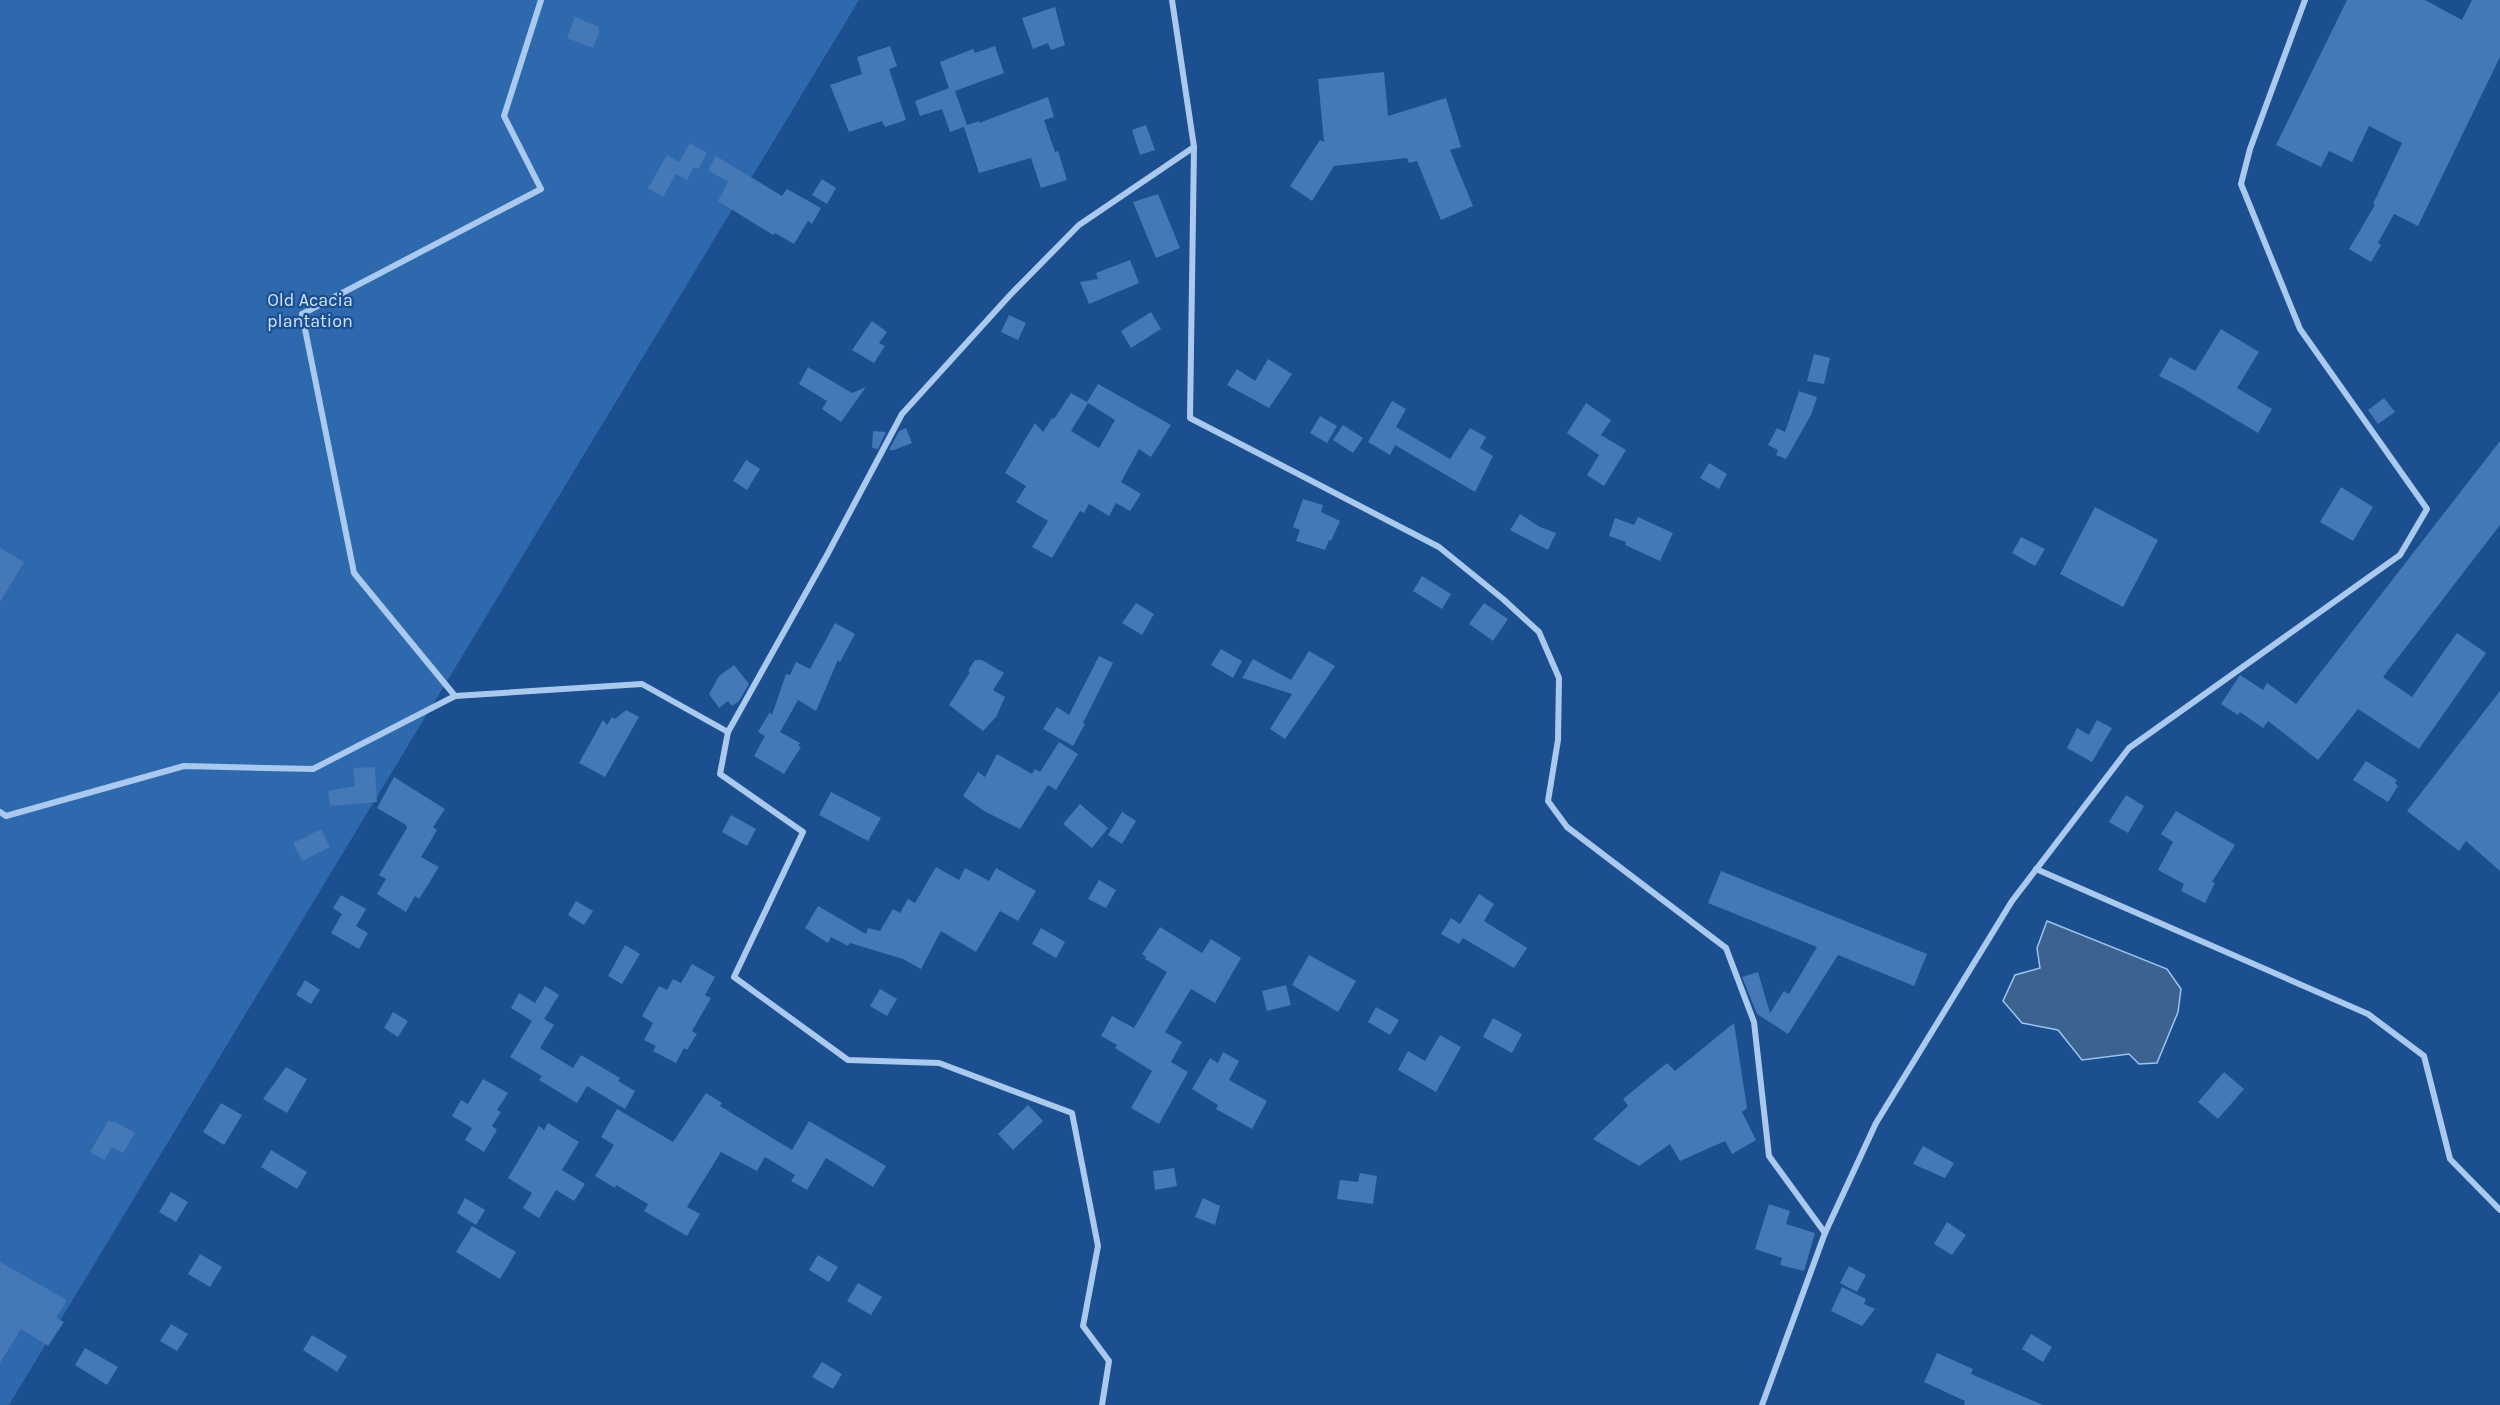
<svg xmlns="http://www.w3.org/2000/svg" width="2500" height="1405" font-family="Karla,sans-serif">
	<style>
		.green { fill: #2e69ad }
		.water { fill: #3c6290; stroke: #9cc4f0; stroke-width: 1.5 }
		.building { fill: #4478b7; fill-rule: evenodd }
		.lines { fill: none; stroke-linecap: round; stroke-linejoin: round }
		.street { stroke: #a9c9ee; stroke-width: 6 }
		.labels { text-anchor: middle; stroke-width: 4.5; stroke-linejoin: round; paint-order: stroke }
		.park-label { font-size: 18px; fill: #cfe3fa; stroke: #1b4f8f }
	</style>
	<rect width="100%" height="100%" fill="#1b4f8f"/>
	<polygon class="green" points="0,0 859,0 9,1405 0,1405"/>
	<polygon class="water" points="2047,921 2167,969 2181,989 2178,1012 2157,1063 2139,1064 2129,1054 2082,1060 2058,1030 2022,1023 2003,1001 2015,975 2040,968 2037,948"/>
	<g class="building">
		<polygon points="2347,0 2425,0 2462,20 2472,0 2500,0 2500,57 2418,226 2394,214 2378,243 2381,245 2371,262 2349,249 2375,205 2373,204 2402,143 2369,126 2352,162 2329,151 2321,167 2276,145"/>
		<polygon points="1055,7 1065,45 1051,50 1048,43 1033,49 1022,18"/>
		<polygon points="575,17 599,27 599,33 593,48 567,38"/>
		<polygon points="890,46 897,66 889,69 906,120 885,127 882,121 849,132 830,85 862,74 857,57"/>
		<polygon points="995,46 1004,73 955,91 967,125 979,121 979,123 1048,97 1054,117 1044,120 1055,152 1058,151 1067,180 1041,188 1031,158 979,173 964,127 950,132 942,109 920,116 915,101 949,88 940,62 973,49 975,53"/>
		<polygon points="1384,72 1388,116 1446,98 1461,147 1450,150 1473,206 1441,220 1417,161 1409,163 1407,158 1334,166 1312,201 1290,186 1320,140 1324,142 1318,79"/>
		<polygon points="1146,125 1155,150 1140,155 1132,130"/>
		<polygon points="690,143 707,153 698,169 694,167 687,180 676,174 663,197 648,188 667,155 679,162"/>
		<polygon points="716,156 782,196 787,189 821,208 812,224 808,221 794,244 775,233 773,235 718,201 728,182 708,170"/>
		<polygon points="822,179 836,188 827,204 812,195"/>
		<polygon points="1158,194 1180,248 1156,258 1133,202"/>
		<polygon points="1130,260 1139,283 1089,304 1080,282 1098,279 1096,273"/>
		<polygon points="1151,312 1161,329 1131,348 1121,331"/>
		<polygon points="1009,315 1026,323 1018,340 1001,332"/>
		<polygon points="872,321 887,332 879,343 885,346 874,363 852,350"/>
		<polygon points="2221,329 2259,352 2237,388 2272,409 2258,433 2181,387 2159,376 2170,357 2195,371"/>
		<polygon points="1814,354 1830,358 1824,384 1807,381"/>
		<polygon points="1268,359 1292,374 1269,408 1227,385 1237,369 1255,381"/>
		<polygon points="808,367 852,393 866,387 841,422 822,409 827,401 799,384"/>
		<path d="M1098,384l73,41 -20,32 -12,-8 -18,33 20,12 -11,17 -14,-8 -7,13 -20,-12 -5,9 -4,-2 -28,47 -20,-11 16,-26 -32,-19 10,-16 -21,-13 30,-50 8,9 9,-14 2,1 17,-26 16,9zM1088,403l27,17 -16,28 -28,-17z"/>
		<polygon points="1799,391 1817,397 1811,415 1786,459 1776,455 1778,450 1768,445 1777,428 1785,432"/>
		<polygon points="2384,398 2395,412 2378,424 2368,410"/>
		<polygon points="1392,401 1406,409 1396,427 1450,459 1470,428 1486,437 1480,448 1493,456 1475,492 1395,445 1390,455 1368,442"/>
		<polygon points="1586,403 1611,420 1601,435 1626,450 1604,486 1587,475 1599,455 1567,433"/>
		<polygon points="1320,416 1337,426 1327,443 1310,433"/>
		<polygon points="1343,425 1363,438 1353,453 1333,440"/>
		<polygon points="906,428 912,443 894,450 889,450 899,431"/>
		<polygon points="873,431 886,432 878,449 872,448"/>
		<polygon points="2500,441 2500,525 2383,677 2412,697 2457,633 2486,653 2419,749 2358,709 2318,760 2268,721 2263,728 2240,712 2238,715 2221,704 2240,675 2263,690 2267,683 2296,704"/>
		<polygon points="746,460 760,469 747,490 733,481"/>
		<polygon points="1709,463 1727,474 1719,489 1700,478"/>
		<polygon points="2341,487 2373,507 2353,541 2320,522"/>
		<polygon points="1303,499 1323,505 1321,512 1340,521 1331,541 1329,540 1325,550 1296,541 1300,530 1293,527"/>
		<polygon points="2095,507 2158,540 2123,607 2060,574"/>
		<polygon points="1520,514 1540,527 1556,533 1548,550 1510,530"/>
		<polygon points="1638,517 1673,533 1660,561 1625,545 1626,542 1609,536 1615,518 1634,525"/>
		<polygon points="2021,537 2045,549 2035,566 2012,553"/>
		<polygon points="0,548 24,562 0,602"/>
		<polygon points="1422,576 1451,594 1442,609 1413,591"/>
		<polygon points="1136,603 1154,614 1142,635 1122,623"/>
		<polygon points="1484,603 1508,619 1493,641 1469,624"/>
		<polygon points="835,623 855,634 840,662 838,660 816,711 798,700 780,732 800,743 798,746 801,747 784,774 754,756 765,736 758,732 770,712 772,715 786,674 790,675 796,662 810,669"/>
		<polygon points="1221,649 1242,661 1233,678 1211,665"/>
		<polygon points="1309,651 1335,666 1285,739 1270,729 1292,694 1242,678 1253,659 1291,680"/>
		<polygon points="1099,656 1113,663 1083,723 1085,724 1073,746 1043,729 1057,707 1069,715"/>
		<polygon points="975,660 982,660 1004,673 993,690 1005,697 996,717 983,731 949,705 970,672 968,671"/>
		<polygon points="734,665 749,684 739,701 732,706 728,701 719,708 709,694 719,676"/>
		<polygon points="2500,691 2500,871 2466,841 2459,851 2407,811"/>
		<polygon points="626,710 639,717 605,777 579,763 603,720 607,725 612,717 615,719"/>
		<polygon points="2097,720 2112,728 2092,762 2067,748 2077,728 2089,735"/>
		<polygon points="1059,742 1078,754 1056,790 1048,785 1020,829 984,811 963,796 978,772 985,777 997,754 1032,774 1035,769 1040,772"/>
		<polygon points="2366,761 2397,780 2395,783 2398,786 2388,802 2353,780"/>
		<polygon points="375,767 377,802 330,806 328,791 355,786 353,768"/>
		<polygon points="394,777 445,809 433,827 437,830 421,857 439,867 419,899 415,896 406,912 377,894 386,879 379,875 407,828 406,825 377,808"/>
		<polygon points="831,792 881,818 868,841 819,815"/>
		<polygon points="2126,795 2144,806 2128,833 2109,822"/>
		<polygon points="1080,804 1108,828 1092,848 1063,824"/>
		<polygon points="2176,811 2235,845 2212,882 2215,883 2205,903 2181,891 2184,884 2158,870 2173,842 2161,834"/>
		<polygon points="1122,812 1136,821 1122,844 1108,835"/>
		<polygon points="731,815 756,829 747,846 722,832"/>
		<polygon points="321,829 330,847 302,861 293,843"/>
		<polygon points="936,867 959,880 965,868 989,881 996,868 1036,891 1018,921 1000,911 976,952 941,931 921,969 903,959 850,943 848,946 831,937 828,943 805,928 818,906 866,934 868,928 880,931 893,909 900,913 908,899 915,903"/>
		<polygon points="1721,871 1927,954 1914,986 1838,955 1788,1034 1757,1014 1742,977 1758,972 1770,1013 1784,991 1789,994 1817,947 1708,903"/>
		<polygon points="1099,880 1116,890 1106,908 1088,899"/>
		<polygon points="1479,894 1494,904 1484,921 1527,948 1514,968 1463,938 1459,944 1441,934 1451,918 1460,924"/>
		<polygon points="341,895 366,909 356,926 368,933 359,949 331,933 342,914 333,908"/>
		<polygon points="576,901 593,911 584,925 568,915"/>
		<polygon points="1160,927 1202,953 1211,939 1241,958 1215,1003 1191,989 1165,1032 1182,1042 1171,1062 1188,1072 1159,1124 1131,1108 1152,1071 1115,1048 1117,1045 1101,1036 1112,1016 1134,1028 1167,972 1145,959 1146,957 1142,954"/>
		<polygon points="1041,928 1065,942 1056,958 1032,944"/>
		<polygon points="625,945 640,954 622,984 608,976"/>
		<polygon points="1309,955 1356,981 1338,1012 1292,985"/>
		<polygon points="692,964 715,977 705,995 711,998 692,1031 697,1034 687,1050 684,1048 676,1063 653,1051 656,1046 644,1040 653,1023 642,1016 659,986 667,990 673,979 681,983"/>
		<polygon points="305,980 320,990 311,1004 296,995"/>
		<polygon points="1286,985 1291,1005 1267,1011 1262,991"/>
		<polygon points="545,986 559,995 544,1019 554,1025 540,1048 573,1068 581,1055 620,1078 618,1081 635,1091 625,1109 587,1086 577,1103 539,1080 542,1076 510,1057 532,1021 511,1008 519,993 535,1003"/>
		<polygon points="880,989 897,999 887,1016 870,1006"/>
		<polygon points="1376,1007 1399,1020 1390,1035 1368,1022"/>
		<polygon points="393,1012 408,1021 398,1037 384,1028"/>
		<polygon points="1493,1018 1522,1034 1512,1053 1483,1037"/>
		<polygon points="1734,1023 1747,1108 1742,1112 1756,1140 1732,1154 1725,1141 1680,1161 1670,1144 1639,1166 1593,1139 1628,1106 1623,1099 1667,1063 1675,1071"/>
		<polygon points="1440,1035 1461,1047 1436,1092 1398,1070 1408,1051 1425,1061"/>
		<polygon points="1223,1052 1239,1061 1229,1080 1267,1101 1252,1129 1216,1109 1218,1105 1192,1089 1210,1058 1218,1063"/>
		<polygon points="286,1067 307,1079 287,1113 263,1099"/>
		<polygon points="2224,1072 2244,1089 2218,1119 2198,1102"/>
		<polygon points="483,1079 508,1093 497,1110 501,1112 492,1126 497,1130 484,1152 465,1140 472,1128 452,1116 461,1100 468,1104"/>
		<polygon points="706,1093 722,1103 720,1106 792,1150 809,1121 886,1166 873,1187 826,1158 807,1190 791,1181 795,1175 765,1157 757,1171 721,1152 687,1207 700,1214 687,1236 644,1211 648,1204 616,1185 615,1188 595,1176 614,1145 601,1137 617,1109 673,1142"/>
		<polygon points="221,1103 242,1115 224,1145 203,1132"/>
		<polygon points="1028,1105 1043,1121 1013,1150 998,1134"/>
		<polygon points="109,1120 113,1123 114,1121 135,1133 123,1153 112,1147 104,1160 90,1152"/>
		<polygon points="548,1123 579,1142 562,1170 585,1184 574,1201 556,1190 539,1218 523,1208 532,1193 508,1178 539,1126 544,1130"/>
		<polygon points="1923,1146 1954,1163 1945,1178 1913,1164"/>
		<polygon points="271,1150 307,1172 297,1189 261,1167"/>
		<polygon points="1174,1168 1177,1186 1155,1190 1153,1171"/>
		<polygon points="1360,1173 1377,1176 1373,1204 1337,1199 1340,1180 1358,1182"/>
		<polygon points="171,1192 188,1202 176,1222 159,1212"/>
		<polygon points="465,1198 485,1210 476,1225 457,1213"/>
		<polygon points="1203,1198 1220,1206 1215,1225 1195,1217"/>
		<polygon points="1769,1204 1790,1211 1786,1224 1815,1233 1804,1271 1780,1265 1782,1258 1755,1249"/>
		<polygon points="1947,1222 1966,1235 1952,1255 1934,1244"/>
		<polygon points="472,1226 516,1252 500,1279 456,1252"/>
		<polygon points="200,1254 222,1267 210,1287 188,1274"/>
		<polygon points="818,1255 838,1267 829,1282 809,1270"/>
		<polygon points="0,1262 67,1300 56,1318 64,1322 48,1346 21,1329 0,1363"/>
		<polygon points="1849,1266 1866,1275 1857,1292 1840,1283"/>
		<polygon points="858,1283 882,1297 871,1315 847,1301"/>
		<polygon points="1842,1287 1866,1299 1864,1304 1875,1309 1862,1326 1831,1311"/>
		<polygon points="171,1324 188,1334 177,1351 160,1341"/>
		<polygon points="2031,1334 2052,1347 2043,1362 2022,1349"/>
		<polygon points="312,1335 347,1356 337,1372 303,1350"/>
		<polygon points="85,1348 118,1367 107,1385 75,1365"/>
		<polygon points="1937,1353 1973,1369 1971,1374 2043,1405 1964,1405 1965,1401 1924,1382"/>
		<polygon points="822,1362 842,1374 833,1389 812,1377"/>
	</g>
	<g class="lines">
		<g class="street">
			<polyline points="1172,0 1194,147 1190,418 1439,547 1503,599 1539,632 1559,678 1558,740 1548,801 1567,827 1726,948 1754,1022 1769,1156 1825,1233"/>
			<polyline points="455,696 354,573 302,314 541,189 504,116 541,0"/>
			<polyline points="728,732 720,774 803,832 734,977 848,1060 939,1063 1072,1113 1098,1246 1083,1326 1109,1361 1102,1405"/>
			<polyline points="0,812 6,816 184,766 313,769 455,696 642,684 728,732 827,555 902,414 1011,294 1079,225 1194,147"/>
			<polyline points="2036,869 2368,1014 2424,1056 2450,1159 2500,1210"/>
			<polyline points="1762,1405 1825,1233 1876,1123 2012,901 2129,748 2400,555 2427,509 2300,329 2241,184 2250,149 2305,0"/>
		</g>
	</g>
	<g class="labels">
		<g class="park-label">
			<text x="310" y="306">Old Acacia<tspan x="310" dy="21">plantation</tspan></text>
		</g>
	</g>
</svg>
